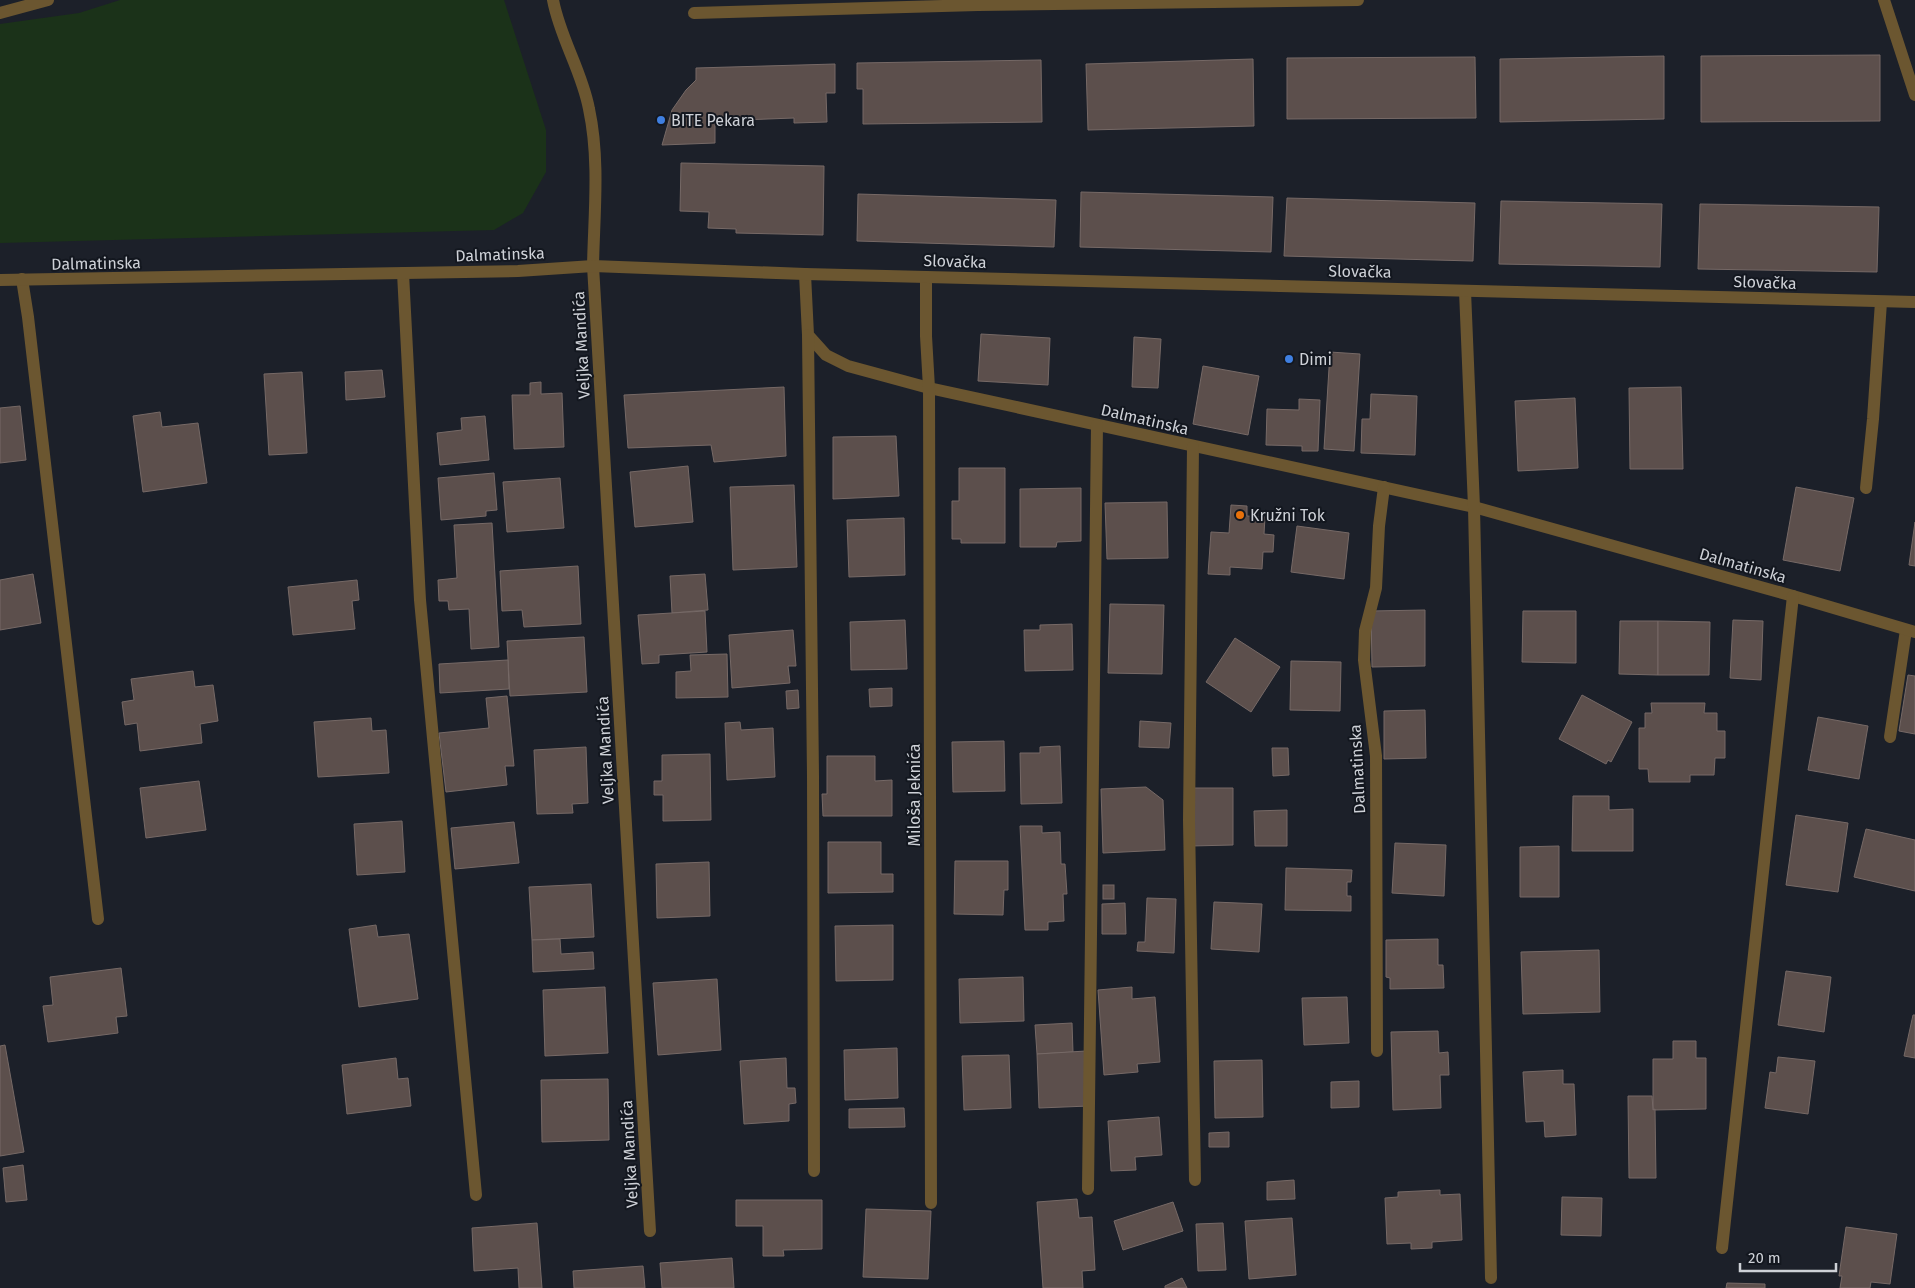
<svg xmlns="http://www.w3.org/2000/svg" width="1915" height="1288" font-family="'Fira Sans',sans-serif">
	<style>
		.green { fill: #1b3219 }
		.building { fill: #5c4f4c; stroke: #766966 }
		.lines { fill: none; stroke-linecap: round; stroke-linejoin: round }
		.service { stroke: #6b5630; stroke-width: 12 }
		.minor { stroke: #6b5630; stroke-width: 12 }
		.tertiary { stroke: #6b5630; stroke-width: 12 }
		.shop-dot { fill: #3f7fe0; stroke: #13171f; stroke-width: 2 }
		.food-dot { fill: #e8710a; stroke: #13171f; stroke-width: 2 }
		.labels { text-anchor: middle; stroke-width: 4; stroke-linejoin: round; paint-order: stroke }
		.poi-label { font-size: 16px; fill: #ced1d7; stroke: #13171f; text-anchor: start }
		.street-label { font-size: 16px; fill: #ced1d7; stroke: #13171f }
	</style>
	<rect width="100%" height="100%" fill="#1c2029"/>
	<polygon class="green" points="120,0 504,0 546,130 546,172 523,213 494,230 0,243 0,24 79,13"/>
	<g class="building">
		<polygon points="1880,55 1880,121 1701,122 1701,56"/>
		<polygon points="1664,56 1664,119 1500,122 1500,59"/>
		<polygon points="1475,57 1476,118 1287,119 1287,58"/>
		<polygon points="1253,59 1254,126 1088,130 1086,64"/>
		<polygon points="1041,60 1042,122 863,124 863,89 857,89 857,63"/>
		<polygon points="835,64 835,93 826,93 827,122 794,123 794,118 715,121 715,143 662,145 672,110 686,90 696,80 696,68"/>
		<polygon points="681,163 824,166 823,235 736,233 736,229 708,228 709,212 680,211"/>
		<polygon points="1081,192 1273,197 1271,252 1080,247"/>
		<polygon points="858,194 1056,200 1054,247 857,241"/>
		<polygon points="1287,198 1475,203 1473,261 1284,256"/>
		<polygon points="1501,201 1662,204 1660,267 1499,264"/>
		<polygon points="1700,204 1879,207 1877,272 1698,269"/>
		<polygon points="981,334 1050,338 1048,385 978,381"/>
		<polygon points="1134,337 1161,339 1158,388 1132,387"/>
		<polygon points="1330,352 1360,354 1354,451 1324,449"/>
		<polygon points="1203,366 1259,376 1248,435 1193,424"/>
		<polygon points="382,370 385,397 346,400 345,372"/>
		<polygon points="302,372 307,453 269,455 264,374"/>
		<polygon points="541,382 541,394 562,393 564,447 514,449 512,395 530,395 530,383"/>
		<polygon points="784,387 786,456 714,462 711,445 628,448 624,395"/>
		<polygon points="1681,387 1683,469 1630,469 1629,388"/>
		<polygon points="1371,394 1417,396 1415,455 1361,453 1362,419 1370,419"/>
		<polygon points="1575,398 1578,468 1518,471 1515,401"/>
		<polygon points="1299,399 1320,400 1318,451 1302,451 1302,446 1266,445 1267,409 1299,410"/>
		<polygon points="20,406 26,460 0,463 0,408"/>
		<polygon points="160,412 162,427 198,423 207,483 143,492 133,416"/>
		<polygon points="485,416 489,460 440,465 437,433 462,430 461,418"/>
		<polygon points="896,436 899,496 833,499 833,437"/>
		<polygon points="688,466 693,522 635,527 630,472"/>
		<polygon points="959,468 1005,468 1005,543 961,543 961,539 952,539 952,501 959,501"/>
		<polygon points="494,473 497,510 486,511 486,516 441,520 438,478"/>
		<polygon points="560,478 564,528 507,532 503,482"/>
		<polygon points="794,485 797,567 733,570 730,487"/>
		<polygon points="1796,487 1854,498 1840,571 1783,560"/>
		<polygon points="1081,488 1081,541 1057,542 1056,547 1020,547 1020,489"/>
		<polygon points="1167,502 1168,558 1107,559 1105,503"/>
		<polygon points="1231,505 1247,506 1247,516 1265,517 1264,534 1274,535 1273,552 1263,552 1262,569 1230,567 1230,575 1208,574 1211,532 1229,533"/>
		<polygon points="904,518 905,575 849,577 847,520"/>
		<polygon points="1915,522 1915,566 1909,565"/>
		<polygon points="492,523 499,647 471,649 469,609 449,610 448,601 439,601 438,580 457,578 454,525"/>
		<polygon points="1297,526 1349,533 1344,579 1291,572"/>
		<polygon points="578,566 581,624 524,627 522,610 502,611 500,571"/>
		<polygon points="33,574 41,623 0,630 0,580"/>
		<polygon points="705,574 708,610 672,613 670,576"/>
		<polygon points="357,580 359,600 352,601 355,629 293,635 288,587"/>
		<polygon points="1110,604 1164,605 1162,674 1108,673"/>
		<polygon points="1425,610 1425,666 1372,667 1371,611"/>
		<polygon points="705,611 707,652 659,655 659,663 642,664 638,615"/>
		<polygon points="1523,611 1576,611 1576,663 1522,662"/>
		<polygon points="905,620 907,669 851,670 850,622"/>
		<polygon points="1733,620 1763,621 1761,680 1730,678"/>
		<polygon points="1620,621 1658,621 1658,675 1619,674"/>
		<polygon points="1658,621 1710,622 1709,675 1658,675"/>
		<polygon points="1072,624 1073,670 1025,671 1024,630 1040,630 1040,625"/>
		<polygon points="793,630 796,666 788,666 790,683 732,688 729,635"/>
		<polygon points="584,637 587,692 510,696 507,641"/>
		<polygon points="1235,638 1280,667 1251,712 1206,682"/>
		<polygon points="727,654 728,697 676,698 676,672 691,671 690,655"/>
		<polygon points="508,660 509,689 440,693 439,664"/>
		<polygon points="1291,661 1341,662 1340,711 1290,710"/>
		<polygon points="193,671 195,687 213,685 218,721 200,724 202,743 140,751 137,723 125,725 122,702 134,700 131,679"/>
		<polygon points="1908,675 1915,676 1915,734 1899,731"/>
		<polygon points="892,688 892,706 870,707 869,689"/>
		<polygon points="798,690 799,708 787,709 786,691"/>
		<polygon points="1582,695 1632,722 1611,762 1608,760 1606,764 1559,739"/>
		<polygon points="507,696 514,766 505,766 507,785 446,792 439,733 489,728 486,698"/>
		<polygon points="1651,703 1705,703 1704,713 1717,713 1717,731 1725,731 1725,758 1715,758 1714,775 1690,775 1690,782 1649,782 1648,769 1639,769 1639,728 1645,728 1645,713 1652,713"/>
		<polygon points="1425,710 1426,758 1384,759 1384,711"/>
		<polygon points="1818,717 1868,726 1859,779 1808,770"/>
		<polygon points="371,718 372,731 386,730 389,773 318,777 314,722"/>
		<polygon points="1140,721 1171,723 1169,748 1139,747"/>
		<polygon points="740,722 741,730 773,728 775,777 727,780 725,723"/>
		<polygon points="1004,741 1005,791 953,792 952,742"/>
		<polygon points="1060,746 1062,803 1021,804 1020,753 1040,753 1040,747"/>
		<polygon points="586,747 588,803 572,804 573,813 537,814 534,750"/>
		<polygon points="1272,748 1288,748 1289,775 1273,776"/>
		<polygon points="710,754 711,820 663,821 663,795 654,795 654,781 662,781 662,755"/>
		<polygon points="827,756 875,756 875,781 892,780 892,816 823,816 822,794 827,794"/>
		<polygon points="199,781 206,830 146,838 140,788"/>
		<polygon points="1146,787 1163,800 1165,850 1103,853 1101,789"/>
		<polygon points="1191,788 1233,788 1233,845 1191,846"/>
		<polygon points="1573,796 1609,796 1609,810 1633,809 1633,851 1572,851"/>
		<polygon points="1287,810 1287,846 1255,846 1254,811"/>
		<polygon points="1796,815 1848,823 1838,892 1786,885"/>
		<polygon points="402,821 405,872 357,875 354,824"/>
		<polygon points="514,822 519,863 455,869 451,828"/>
		<polygon points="1020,826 1042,826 1042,833 1060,832 1061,864 1065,864 1067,894 1063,894 1064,921 1048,922 1048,930 1025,930"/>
		<polygon points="1866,829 1915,840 1915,891 1854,877"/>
		<polygon points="828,842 881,842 881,874 893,874 893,892 828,893"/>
		<polygon points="1395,843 1446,845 1444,896 1392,893"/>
		<polygon points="1559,846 1559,897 1520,897 1520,847"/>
		<polygon points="955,861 1008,861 1008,890 1004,890 1003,915 954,914"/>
		<polygon points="709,862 710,916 657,918 656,864"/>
		<polygon points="1286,868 1352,870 1351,882 1347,882 1347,896 1351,896 1351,911 1285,910"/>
		<polygon points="591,884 594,937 532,940 529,887"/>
		<rect x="1103" y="885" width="11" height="14"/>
		<polygon points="1147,898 1176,899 1174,953 1137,951 1138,942 1145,942"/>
		<polygon points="1214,902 1262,904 1259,952 1211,949"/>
		<polygon points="1125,903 1126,934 1102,934 1102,904"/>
		<polygon points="376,925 378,937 409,934 418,999 359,1007 349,929"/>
		<polygon points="893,925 893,980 836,981 835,926"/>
		<polygon points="560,939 561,954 593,952 594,969 533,972 532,940"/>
		<polygon points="1438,939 1438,965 1443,965 1444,988 1390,989 1390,978 1386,977 1386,940"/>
		<polygon points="1599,950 1600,1012 1523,1014 1521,952"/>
		<polygon points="121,968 127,1016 116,1017 118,1033 48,1042 43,1006 53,1005 50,977"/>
		<polygon points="1786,971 1831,977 1824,1032 1778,1025"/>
		<polygon points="1023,977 1024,1021 960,1023 959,979"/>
		<polygon points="717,979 721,1050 658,1055 653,983"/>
		<polygon points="605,987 608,1053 545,1056 543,990"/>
		<polygon points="1132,987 1132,999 1155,997 1160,1062 1137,1064 1138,1072 1104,1075 1098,990"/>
		<polygon points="1347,997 1349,1043 1304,1045 1302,998"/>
		<polygon points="1913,1015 1915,1015 1915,1058 1904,1056"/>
		<polygon points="1072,1023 1073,1052 1037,1054 1035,1025"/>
		<polygon points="1438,1031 1439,1053 1448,1052 1449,1075 1440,1075 1441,1108 1393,1110 1391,1032"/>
		<polygon points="1673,1041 1696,1041 1696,1058 1706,1058 1706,1109 1653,1110 1653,1059 1673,1059"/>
		<polygon points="5,1045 24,1152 0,1156 0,1046"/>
		<polygon points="897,1048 898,1098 845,1100 844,1050"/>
		<polygon points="1086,1051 1089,1106 1039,1108 1037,1054"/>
		<polygon points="1009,1055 1011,1108 964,1110 962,1056"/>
		<polygon points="1778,1057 1815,1061 1808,1114 1765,1108 1770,1072 1776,1073"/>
		<polygon points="396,1058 398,1079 408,1078 411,1106 347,1114 342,1065"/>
		<polygon points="786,1058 787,1088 795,1088 796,1103 789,1104 789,1121 744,1124 740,1061"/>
		<polygon points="1262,1060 1263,1117 1215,1118 1214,1061"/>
		<polygon points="1563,1070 1563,1084 1574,1084 1576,1135 1545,1137 1544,1121 1526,1122 1523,1072"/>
		<polygon points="608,1079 609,1140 542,1142 541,1080"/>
		<polygon points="1359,1081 1359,1107 1331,1108 1331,1082"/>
		<polygon points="1628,1096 1652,1096 1653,1110 1655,1109 1656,1178 1629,1178"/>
		<polygon points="904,1108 905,1127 849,1128 849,1109"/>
		<polygon points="1159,1117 1162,1155 1135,1157 1136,1170 1111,1171 1108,1121"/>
		<polygon points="1229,1132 1229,1147 1209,1147 1209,1133"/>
		<polygon points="23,1165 27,1200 6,1202 3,1168"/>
		<polygon points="1294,1180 1295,1199 1267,1200 1267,1182"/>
		<polygon points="1440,1190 1440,1195 1460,1194 1462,1240 1432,1242 1432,1248 1411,1249 1411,1243 1387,1244 1385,1198 1398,1197 1398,1192"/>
		<polygon points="1562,1197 1602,1198 1601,1236 1561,1235"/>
		<polygon points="1077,1199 1079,1218 1092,1217 1095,1270 1082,1271 1083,1288 1043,1288 1037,1202"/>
		<polygon points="736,1200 822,1200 822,1249 783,1250 784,1256 763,1256 763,1226 736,1226"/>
		<polygon points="1173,1202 1183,1231 1123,1250 1114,1221"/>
		<polygon points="866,1209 931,1211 928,1279 863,1277"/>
		<polygon points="1292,1218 1296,1275 1249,1279 1245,1221"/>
		<polygon points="537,1223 542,1288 519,1288 518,1268 474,1271 472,1228"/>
		<polygon points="1223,1223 1226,1270 1198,1271 1196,1224"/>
		<polygon points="1846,1227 1897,1234 1890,1284 1871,1282 1870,1288 1840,1288 1842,1276 1839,1276"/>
		<polygon points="732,1258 734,1288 662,1288 660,1263"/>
		<polygon points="643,1266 645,1288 574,1288 573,1271"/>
		<polygon points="1182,1278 1187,1288 1165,1288 1165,1286"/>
		<polygon points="1727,1283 1765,1284 1765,1288 1726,1288"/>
	</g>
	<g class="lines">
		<g class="service">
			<polyline points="694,13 978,5 1358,0"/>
			<polyline points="1866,488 1873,419 1881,302"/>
			<polyline points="1890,737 1906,630"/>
		</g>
		<g class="minor">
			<polyline points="1884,0 1915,95"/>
			<polyline points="0,13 48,0"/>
			<polyline points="593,266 650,1231"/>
			<polyline points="403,273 420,600 476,1195"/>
			<polyline points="805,274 808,335 826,355 848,366 929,388 1474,507 1793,596 1915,632"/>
			<polyline points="926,277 926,336 929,388 931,1203"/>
			<polyline points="22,279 28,317 98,919"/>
			<polyline points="1465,291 1474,507 1491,1278"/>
			<polyline points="808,335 813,776 814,1171"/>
			<polyline points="1193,447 1189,820 1195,1180"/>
			<polyline points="1377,1051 1376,756 1364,660 1365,631 1376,588 1379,526 1384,487"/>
			<polyline points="1088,1189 1097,425"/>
			<polyline points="1722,1248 1793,596"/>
		</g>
		<g class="tertiary">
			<path d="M553,0c7,38 29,71 36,109 11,51 5,106 4,157"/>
			<polyline points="0,280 518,271 593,266 805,274 1915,302"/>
		</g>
	</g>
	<g class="shop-dot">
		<circle cx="661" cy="120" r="5"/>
		<circle cx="1289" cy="359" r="5"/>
	</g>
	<circle class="food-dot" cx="1240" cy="515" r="5"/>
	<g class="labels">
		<g class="poi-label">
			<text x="671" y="126">BITE Pekara</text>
			<text x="1299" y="365">Dimi</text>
			<text x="1250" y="521">Kružni Tok</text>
		</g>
		<g class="street-label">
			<text transform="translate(500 254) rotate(-2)" y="6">Dalmatinska</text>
			<text transform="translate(955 261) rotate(2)" y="6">Slovačka</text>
			<text transform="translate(96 263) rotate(-1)" y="6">Dalmatinska</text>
			<text transform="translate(1360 271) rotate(1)" y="6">Slovačka</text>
			<text transform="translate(1765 282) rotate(2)" y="6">Slovačka</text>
			<text transform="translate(581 345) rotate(-93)" y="6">Veljka Mandića</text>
			<text transform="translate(1145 419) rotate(13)" y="6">Dalmatinska</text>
			<text transform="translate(1743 565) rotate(16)" y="6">Dalmatinska</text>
			<text transform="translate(605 750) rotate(-93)" y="6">Veljka Mandića</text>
			<text transform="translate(1357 769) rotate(-93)" y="6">Dalmatinska</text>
			<text transform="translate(914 795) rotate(-90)" y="6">Miloša Jeknića</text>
			<text transform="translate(629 1154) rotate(-93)" y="6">Veljka Mandića</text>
		</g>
	</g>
	<path d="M1740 1263v8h96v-8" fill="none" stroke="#ced1d7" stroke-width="2.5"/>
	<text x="1748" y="1263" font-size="15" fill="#ced1d7" stroke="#13171f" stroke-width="4" paint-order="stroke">20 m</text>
</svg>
